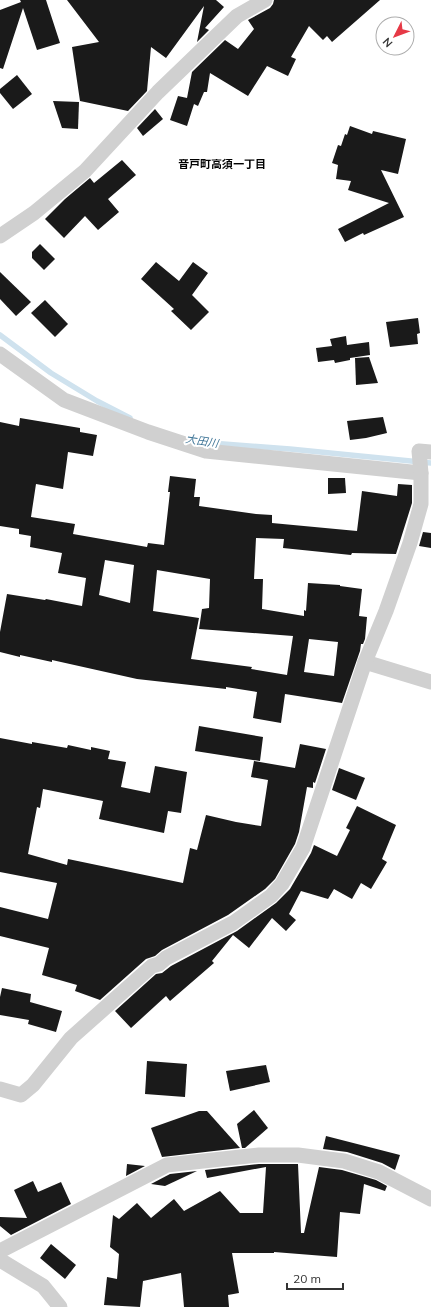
<svg xmlns="http://www.w3.org/2000/svg" width="431" height="1307" font-family="Mulish,'Noto Sans JP',sans-serif">
	<style>
		.lines { fill: none; stroke-linecap: round; stroke-linejoin: round }
		.stream { stroke: #cfe2ee; stroke-width: 5.5 }
		.building { fill: #1a1a1a; fill-rule: evenodd }
		.street { stroke: #d0d0d0; stroke-width: 15 }
		.labels { text-anchor: middle; stroke-width: 4; stroke-linejoin: round; paint-order: stroke }
		.neighbourhood-label { font-size: 11px; font-weight: bold; fill: #000; stroke: #fff }
		.water-label { font-size: 11px; font-style: italic; fill: #3f7597; stroke: #fff }
	</style>
	<rect width="100%" height="100%" fill="#fff"/>
	<g class="lines">
		<g class="stream">
			<polyline points="0,335 51,373 97,401 130,418"/>
			<polyline points="198,442 290,449 431,463"/>
		</g>
	</g>
	<g class="building">
		<polygon points="20,0 46,0 60,43 37,50 23,8 3,69 0,68 0,10 21,2"/>
		<polygon points="67,0 216,0 224,7 205,28 209,30 197,42 204,6 166,58 151,47 147,91 128,111 80,101 72,47 99,42"/>
		<polygon points="274,0 380,0 332,42 327,36 323,40 309,26 291,57 296,59 288,76 267,66 248,96 210,73 207,92 204,92 198,106 194,104 187,126 170,120 178,96 187,98 192,72 225,40 238,49 254,29 248,20 270,8 273,4"/>
		<polygon points="17,75 32,94 13,109 0,93 0,89"/>
		<polygon points="53,101 79,102 78,129 62,128"/>
		<polygon points="155,109 163,119 143,136 137,128"/>
		<polygon points="350,126 372,134 373,131 406,139 398,174 381,170 404,217 364,235 363,233 345,242 338,229 389,203 348,190 351,181 336,179 338,165 332,163 338,145 341,146 345,134 347,135"/>
		<polygon points="122,160 136,175 108,199 119,212 98,230 85,216 64,238 45,219 65,199 90,178 94,183"/>
		<polygon points="40,244 55,259 44,270 32,258 32,252"/>
		<polygon points="156,262 179,281 193,262 208,273 192,295 209,312 191,330 171,311 174,309 141,279"/>
		<polygon points="0,272 31,302 16,316 0,299"/>
		<polygon points="45,300 68,324 55,337 31,313"/>
		<polygon points="418,318 420,333 417,334 418,344 390,347 386,322"/>
		<polygon points="346,336 347,345 369,342 370,355 350,358 350,360 335,363 334,360 318,362 316,348 332,346 330,339"/>
		<polygon points="369,357 378,383 356,385 355,358"/>
		<polygon points="383,417 387,433 366,438 350,440 347,421"/>
		<path d="M20,418l60,10v4l17,3 -4,21 -25,-4 -5,37 -27,-5 -5,33 44,7 -2,10 74,13 1,-4 16,2 6,-53h-2l2,-16 26,3 -2,18h6l-1,9 57,8 16,1v8l85,8 5,-40 35,5 1,-12 14,1v18l-16,51 -44,-1 -1,2 -68,-7 1,-9 -28,-1 -2,41h9l-1,30 42,7v-6l2,1 2,-28 32,2v1l22,3 -3,27 8,1 -2,22 -2,5h-2l-1,7 -18,52 -57,-9 -4,29 -28,-5 4,-26 -31,-5v2l-89,-10 -85,-19v2l-32,-7v2l-20,-5v-20l7,-38 38,6 1,-1 36,7 4,-28 -28,-5 4,-20 -32,-6 1,-11 -12,-2v-5l-19,-3v-104l19,4zM105,560l29,5 -4,38 -31,-8zM157,570l53,9 -1,29 -7,1 -3,20 94,7 -6,39 -36,-6 1,-2 -61,-8 8,-41 -46,-7zM309,639l29,3 -4,34 -30,-4z"/>
		<polygon points="328,478 345,478 346,493 328,494"/>
		<polygon points="423,532 431,533 431,548 419,546"/>
		<polygon points="199,726 263,737 260,761 195,751"/>
		<polygon points="0,738 32,744 32,742 67,748 68,745 91,750 91,747 110,751 108,759 126,762 121,787 150,793 155,766 187,772 181,813 168,811 164,833 99,819 103,801 43,789 40,808 37,807 28,854 67,865 68,859 183,883 190,848 197,850 206,815 236,822 261,826 268,780 251,777 254,761 295,768 300,744 326,749 315,783 313,782 313,788 307,787 299,832 295,844 275,879 265,889 228,915 162,950 155,956 146,959 100,1000 75,991 77,985 42,975 49,948 0,936 0,907 48,919 57,883 0,872"/>
		<polygon points="339,768 365,778 356,800 332,790"/>
		<polygon points="357,806 396,825 382,859 387,862 371,889 361,883 352,899 334,889 328,899 301,891 289,914 296,920 286,931 272,918 249,948 233,935 212,961 214,963 170,1001 166,996 131,1028 115,1011 156,974 162,973 171,966 237,931 276,903 290,889 311,853 314,845 337,856 350,830 346,828"/>
		<polygon points="2,988 31,994 30,1002 62,1011 56,1032 28,1024 29,1020 0,1015 0,997"/>
		<polygon points="147,1061 187,1064 185,1097 145,1094"/>
		<polygon points="266,1065 270,1082 230,1091 226,1071"/>
		<polygon points="254,1110 268,1128 245,1148 242,1148 237,1124"/>
		<polygon points="199,1111 207,1111 240,1148 162,1157 151,1128"/>
		<polygon points="326,1136 400,1155 395,1170 382,1163 347,1152 323,1149"/>
		<polygon points="127,1164 145,1166 126,1176"/>
		<polygon points="259,1164 298,1164 301,1233 304,1233 319,1167 342,1170 376,1180 387,1186 385,1191 364,1184 360,1214 340,1212 337,1257 274,1252 274,1253 232,1253 239,1293 228,1295 229,1307 184,1307 181,1273 143,1281 140,1307 104,1305 107,1277 117,1279 119,1254 110,1247 113,1215 119,1219 137,1203 151,1218 174,1199 184,1211 220,1191 240,1213 263,1213 266,1167 207,1178 205,1170"/>
		<polygon points="197,1171 165,1186 151,1184 170,1174"/>
		<polygon points="33,1181 38,1192 61,1182 71,1204 11,1235 0,1226 0,1217 27,1218 14,1190"/>
		<polygon points="51,1244 76,1265 65,1279 40,1258"/>
	</g>
	<g class="lines">
		<g class="street">
			<polyline points="0,236 34,213 85,171 158,92 237,16 265,0"/>
			<polyline points="0,354 64,400 148,432 206,451 421,473"/>
			<polyline points="365,662 431,682"/>
			<polyline points="0,1089 21,1095 33,1085 71,1038 152,966 159,964 166,958 233,923 271,896 282,884 303,848 365,662 386,611 410,543 421,504 421,473 419,451 431,452"/>
			<polyline points="0,1251 167,1165 259,1155 298,1155 344,1161 379,1172 431,1199"/>
			<polyline points="0,1260 43,1286 60,1307"/>
		</g>
	</g>
	<g class="labels">
		<g class="neighbourhood-label">
			<text x="222" y="168">音戸町高須一丁目</text>
		</g>
		<g class="water-label">
			<text transform="translate(202 441) rotate(9)" y="4">大田川</text>
		</g>
	</g>
	<g transform="translate(395 36) rotate(228)"><circle r="19" fill="#ffffff" stroke="#adadad"/>
	<path d="M0-3L7 15L0 10L-7 15Z" fill="#e63946"/>
	<text y="-6" font-size="11" font-weight="bold" text-anchor="middle" fill="#333333">N</text>
	</g>
	<path d="M287 1283v6h56v-6" fill="none" stroke="#333333" stroke-width="2"/>
	<text x="293" y="1283" font-size="12" fill="#333333" stroke="#ffffff" stroke-width="3" paint-order="stroke">20 m</text>
</svg>
